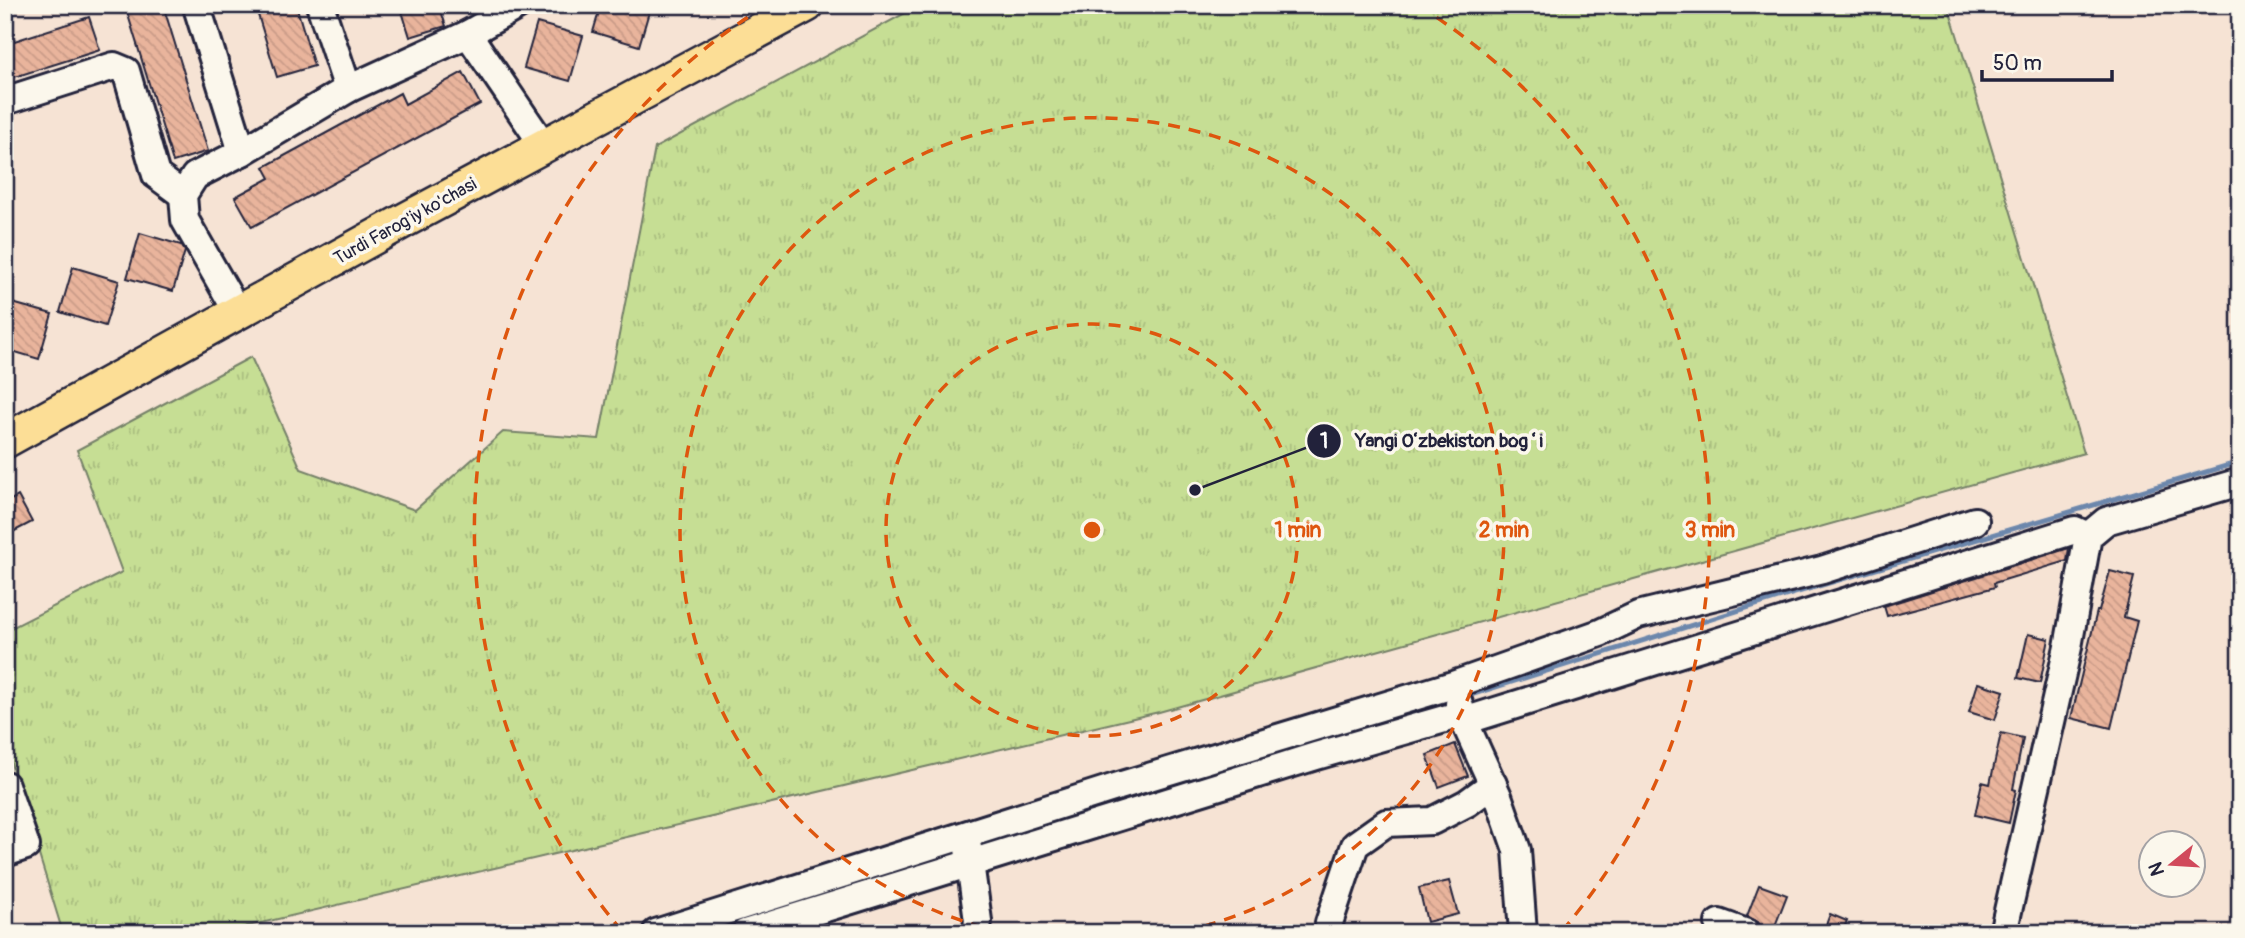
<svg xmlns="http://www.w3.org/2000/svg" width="2245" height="938" font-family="Pangolin,sans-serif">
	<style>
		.park { fill: url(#park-tufts); stroke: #748068; stroke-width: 2 }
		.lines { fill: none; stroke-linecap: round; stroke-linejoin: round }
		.stream { stroke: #6c87ac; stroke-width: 5 }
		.building { fill: url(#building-back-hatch); stroke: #22223b; stroke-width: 2 }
		.minor-casing { stroke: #22223b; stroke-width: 32 }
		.major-casing { stroke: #22223b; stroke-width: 38 }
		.minor { stroke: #fbf7ec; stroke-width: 26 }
		.major { stroke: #fcde96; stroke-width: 33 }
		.ring { fill: none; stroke: #de560e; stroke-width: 3.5; stroke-dasharray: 12 9 }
		.labels { text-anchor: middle; stroke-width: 7; stroke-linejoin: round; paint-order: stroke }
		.street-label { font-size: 18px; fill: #22223b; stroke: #fbf7ec }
		.centre { fill: #de560e; stroke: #fbf7ec; stroke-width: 3.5 }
		.ring-label { font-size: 21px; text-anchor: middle; font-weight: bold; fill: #de560e; stroke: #fbf7ec; stroke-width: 7; stroke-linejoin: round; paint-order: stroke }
		.leader { fill: none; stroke: #22223b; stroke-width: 2.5 }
		.callout-dot { fill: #22223b; stroke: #fbf7ec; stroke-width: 2.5 }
		.mark-label { font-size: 21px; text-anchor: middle; font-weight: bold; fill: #fff }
		.callout-label { font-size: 19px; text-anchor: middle; font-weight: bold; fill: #22223b; stroke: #fbf7ec; stroke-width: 7; stroke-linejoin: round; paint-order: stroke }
	</style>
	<defs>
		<pattern id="park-tufts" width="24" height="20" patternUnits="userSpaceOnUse" patternTransform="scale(1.75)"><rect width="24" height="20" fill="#c6de94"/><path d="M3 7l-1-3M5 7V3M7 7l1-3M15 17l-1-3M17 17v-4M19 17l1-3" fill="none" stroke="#aabe80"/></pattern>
		<pattern id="building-back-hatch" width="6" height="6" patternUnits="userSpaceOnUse" patternTransform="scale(1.75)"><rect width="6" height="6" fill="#e9b49c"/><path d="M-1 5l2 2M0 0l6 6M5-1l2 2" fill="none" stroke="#c89a87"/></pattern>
	</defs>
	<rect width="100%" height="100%" fill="#f6e3d4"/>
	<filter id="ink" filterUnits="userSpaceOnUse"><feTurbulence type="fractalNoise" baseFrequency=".0143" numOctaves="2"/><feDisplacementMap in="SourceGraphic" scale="14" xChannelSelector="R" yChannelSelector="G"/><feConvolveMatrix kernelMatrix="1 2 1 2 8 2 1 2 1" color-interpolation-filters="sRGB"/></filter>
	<g filter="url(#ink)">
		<polygon class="park" points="920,5 1948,5 2084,453 1159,712 218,933 63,933 5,744 5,631 122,572 77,450 251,357 301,469 415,510 503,432 599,439 655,148"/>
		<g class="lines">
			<g class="stream">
				<polyline points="1464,697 1791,594 2240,462"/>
				<polyline points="976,848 1204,775 1451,701"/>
				<polyline points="702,933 746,919"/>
			</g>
		</g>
		<g class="building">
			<polygon points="125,5 163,5 208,151 173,162"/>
			<polygon points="255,5 296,5 314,66 277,77"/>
			<polygon points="400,5 439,5 446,26 410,37"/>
			<polygon points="601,5 651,5 639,46 593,32"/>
			<polygon points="89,17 100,50 5,80 5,44"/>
			<polygon points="537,23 583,36 570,81 524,68"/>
			<polygon points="463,72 480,104 252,227 235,197 270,178 264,167 400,93 405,104"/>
			<polygon points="140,233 181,245 185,251 173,291 127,278"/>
			<polygon points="73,267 119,281 105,326 60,312"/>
			<polygon points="5,301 52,314 39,359 5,349"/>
			<polygon points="18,496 32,522 5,536 5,503"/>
			<polygon points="2069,548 2067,561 1994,583 1995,587 1887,616 1884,606"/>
			<polygon points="2110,571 2134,577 2124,617 2137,621 2111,728 2071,718 2097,611 2099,611"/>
			<polygon points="2028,634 2049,639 2040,683 2018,678"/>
			<polygon points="1978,683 2004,691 1995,720 1969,712"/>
			<polygon points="2001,733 2023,738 2013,789 2016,790 2009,823 1975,815 1982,782 1990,784"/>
			<polygon points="1455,744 1468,776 1439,787 1427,755"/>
			<polygon points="1449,881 1458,914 1427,922 1419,888"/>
			<polygon points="1759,885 1787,895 1773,931 1761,927 1758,922 1747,916"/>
			<polygon points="1830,914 1847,921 1842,933 1823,933"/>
		</g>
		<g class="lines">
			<g class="minor-casing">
				<g id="minor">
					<polyline points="320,5 348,89"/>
					<polyline points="519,5 468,34 544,146"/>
					<polyline points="197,7 242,152"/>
					<polyline points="5,101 114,66 126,71 156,175 183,195"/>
					<polyline points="238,313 185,220 183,195 195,176 242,152 348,89 468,34"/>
					<polyline points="1459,704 1464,721 1498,796 1517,850 1523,933"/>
					<polyline points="1464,721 2075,530 2088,536"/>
					<polyline points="5,785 26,846 5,853"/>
					<polyline points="968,848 978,921 976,933"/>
					<polyline points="1329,923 1355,845 1386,823 1432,821 1467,803 1493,784"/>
					<polyline points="1719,923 1747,933"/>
					<polyline points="656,933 1119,786 1453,685 1600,633 1638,615 1822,570 1975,521"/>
					<polyline points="745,933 1316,756 1462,714"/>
					<polyline points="2003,933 2068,647 2088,536 2106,521 2240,482"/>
				</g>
			</g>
			<g class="major-casing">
				<polyline id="major" points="5,441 407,219 807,5"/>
			</g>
			<use href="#minor" class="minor"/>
			<use href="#major" class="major"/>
		</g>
	</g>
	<g class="ring">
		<circle cx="1092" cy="530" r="206"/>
		<path d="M1003 932A412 412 0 1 1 1181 932"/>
		<path d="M622 931A618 618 0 0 1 765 6M1419 6A618 618 0 0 1 1562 931"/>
	</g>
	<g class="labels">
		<g class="street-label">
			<text transform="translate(405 221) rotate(-29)" y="6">Turdi Farog'iy ko'chasi</text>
		</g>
	</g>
	<circle cx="1092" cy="530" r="10" class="centre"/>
	<g class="ring-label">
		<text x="1298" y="537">1 min</text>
		<text x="1504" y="537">2 min</text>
		<text x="1710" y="537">3 min</text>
	</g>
	<path class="leader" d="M1195 490L1324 441"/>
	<g class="callout-dot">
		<circle cx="1195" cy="490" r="7"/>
		<circle cx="1324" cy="441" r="18"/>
	</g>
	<g class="mark-label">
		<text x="1324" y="448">1</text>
	</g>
	<g class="callout-label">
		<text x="1449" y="447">Yangi Oʻzbekiston bogʻi</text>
	</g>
	<rect width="2245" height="938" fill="none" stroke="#fbf7ec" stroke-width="28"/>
	<rect x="14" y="14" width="2217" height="910" fill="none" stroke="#22223b" stroke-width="2.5" filter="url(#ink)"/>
	<g transform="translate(2172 864) rotate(252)"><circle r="33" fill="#fbf7ec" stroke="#a4a2a5" stroke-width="2"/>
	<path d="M0-5L12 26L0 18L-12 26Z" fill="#d1495b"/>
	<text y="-10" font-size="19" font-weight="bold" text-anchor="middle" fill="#22223b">N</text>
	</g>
	<path d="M1982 70v10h130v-10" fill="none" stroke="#22223b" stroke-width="3.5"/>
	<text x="1993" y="70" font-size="21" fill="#22223b" stroke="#fbf7ec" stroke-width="5" paint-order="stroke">50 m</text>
</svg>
